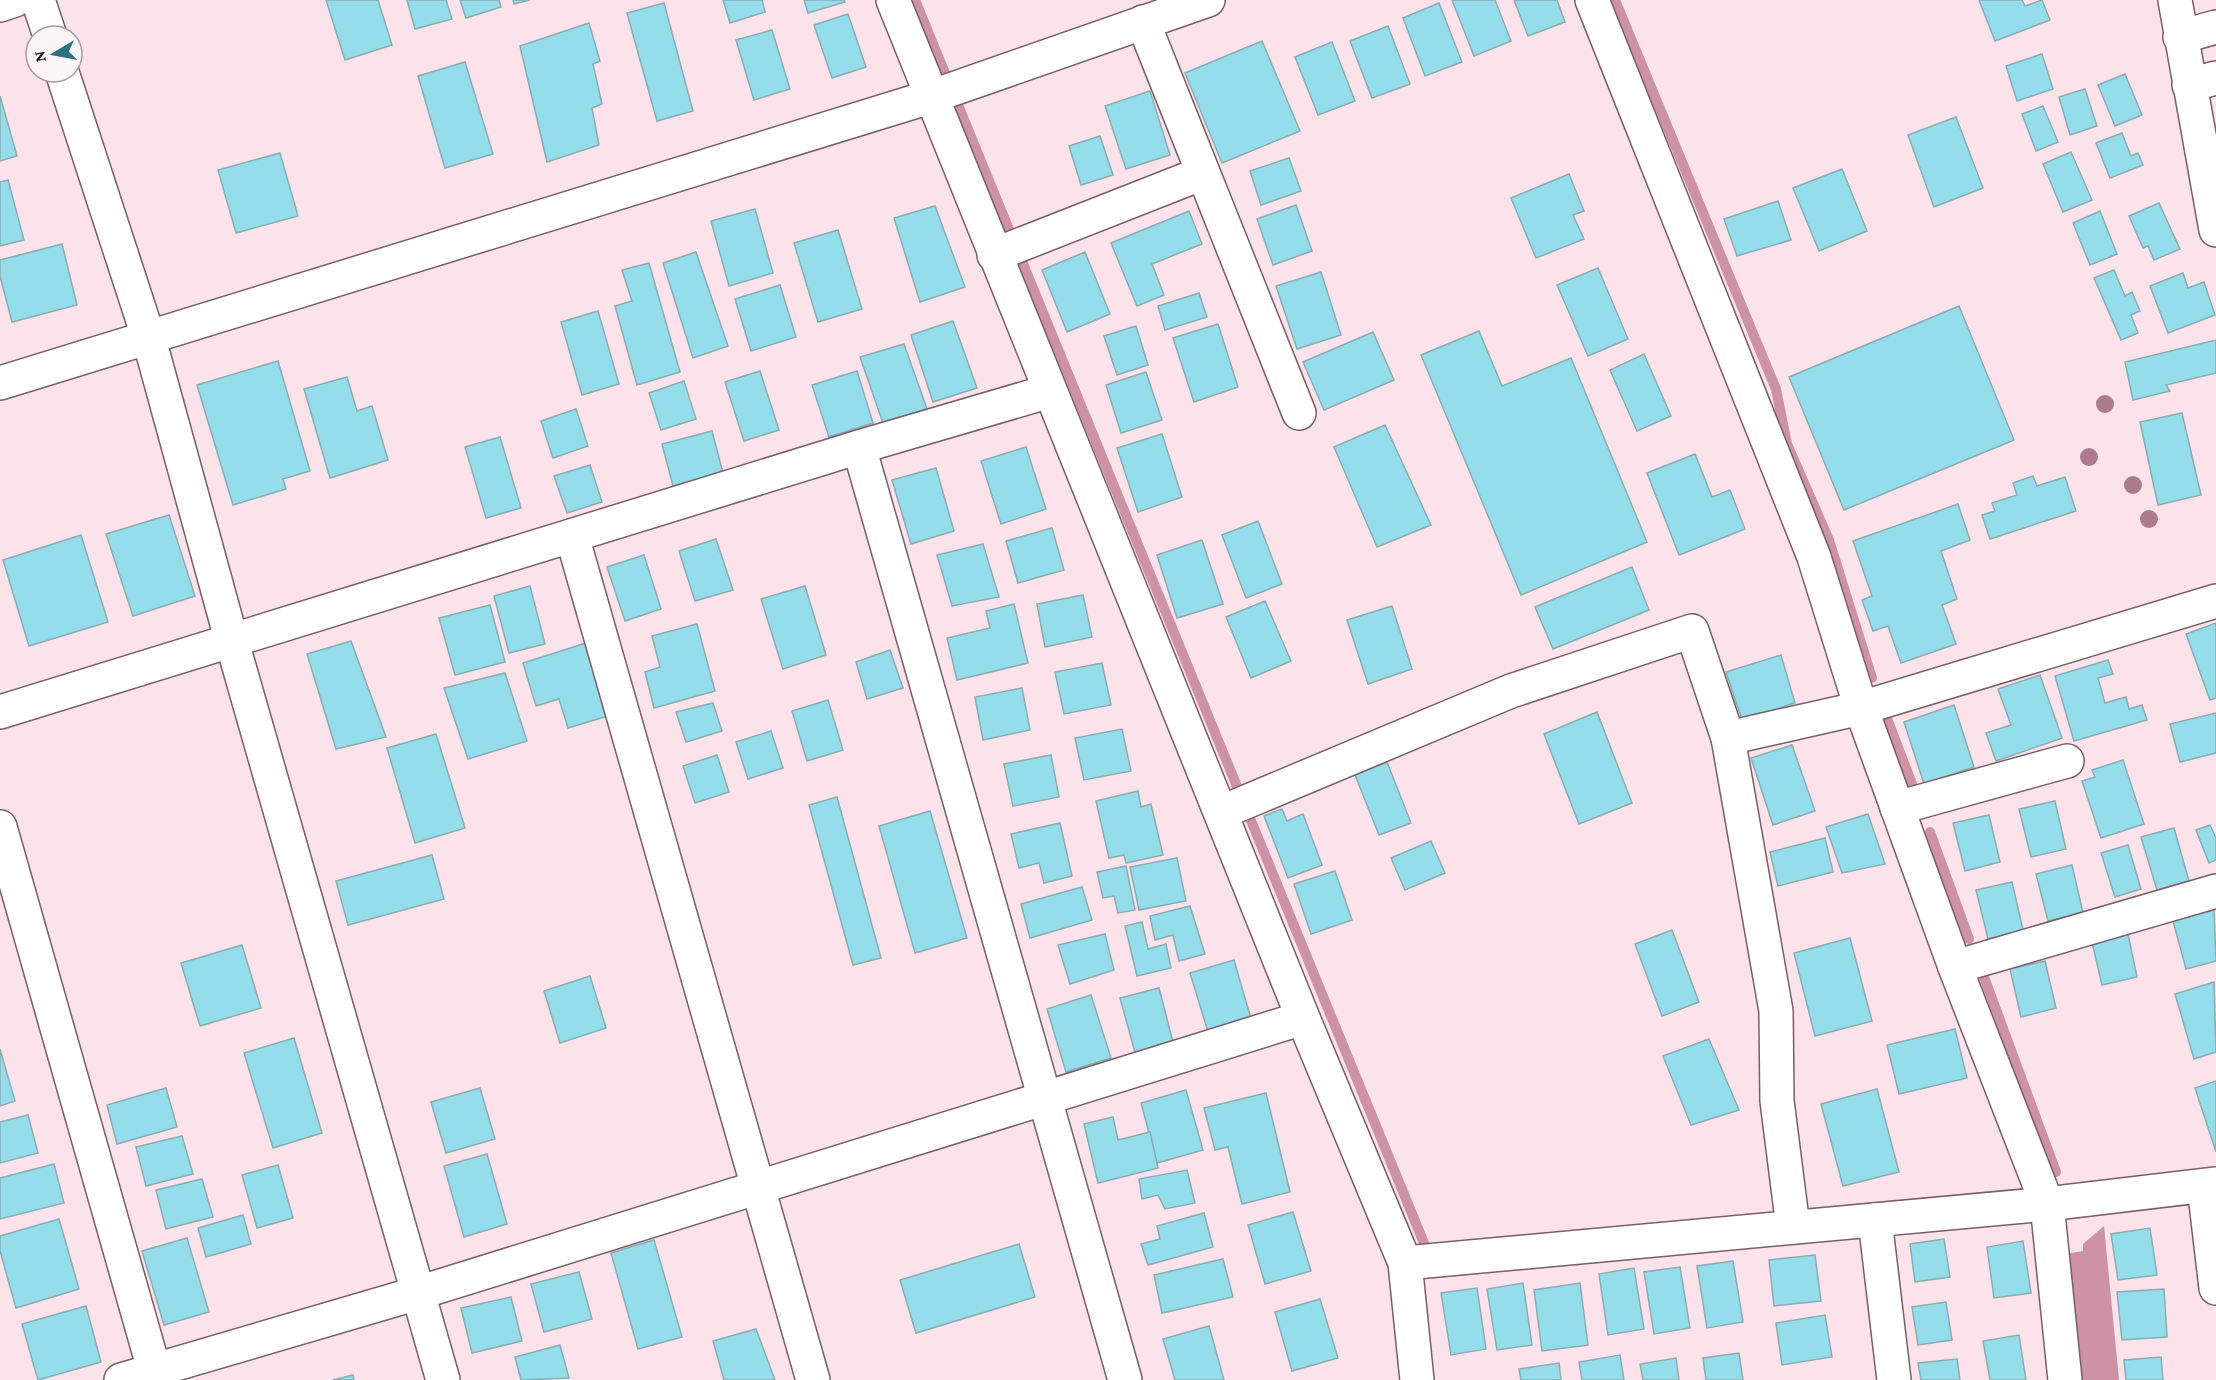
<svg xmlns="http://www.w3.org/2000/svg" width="2216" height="1380" font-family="'Crimson Pro',serif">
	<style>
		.water { fill: #cd92a5 }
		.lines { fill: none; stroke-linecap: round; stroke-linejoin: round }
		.stream { stroke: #cd92a5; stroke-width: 10 }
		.building { fill: #94deeb; stroke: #8aacb2; stroke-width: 1.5 }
		.minor-casing { stroke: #795e66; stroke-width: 36 }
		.minor { stroke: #fff; stroke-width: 33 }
		.tree { fill: #ad7b8e }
	</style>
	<rect width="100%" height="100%" fill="#fce2ea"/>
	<polygon class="water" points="2104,1226 2119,1380 2079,1380 2065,1254 2083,1251 2083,1244"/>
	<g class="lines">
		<g class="stream">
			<polyline points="915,0 1426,1248"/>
			<polyline points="1615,0 1776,389 1787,444 1829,540 1872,678"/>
			<polyline points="1888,721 1912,784"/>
			<polyline points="1930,832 1969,939"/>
			<polyline points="1984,977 2056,1172"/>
		</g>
	</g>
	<g class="building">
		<polygon points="326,0 378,0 392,45 345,60"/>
		<polygon points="407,0 446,0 452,19 415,29"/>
		<polygon points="460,0 499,0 501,7 466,18"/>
		<polygon points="513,0 530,0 514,4"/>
		<polygon points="723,0 762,0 765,12 730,23"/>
		<polygon points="804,0 844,0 845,2 808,13"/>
		<polygon points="1452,0 1495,0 1511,41 1474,56"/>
		<polygon points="1514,0 1557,0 1565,22 1528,36"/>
		<polygon points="1979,0 2022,0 2025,6 2042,0 2050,20 1995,41"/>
		<polygon points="664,3 693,111 657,121 627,13"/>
		<polygon points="1439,3 1462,62 1425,76 1403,18"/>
		<polygon points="848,14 866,67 832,78 814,25"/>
		<polygon points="589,23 600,61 593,64 602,104 592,108 599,145 547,162 520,46"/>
		<polygon points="1388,26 1410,84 1372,98 1350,41"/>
		<polygon points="772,30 790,89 754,100 736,40"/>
		<polygon points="1262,41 1300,131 1222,163 1185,73"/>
		<polygon points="1332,42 1355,101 1318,115 1295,57"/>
		<polygon points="2042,54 2053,89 2017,101 2006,66"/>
		<polygon points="465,62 493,154 445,168 418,76"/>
		<polygon points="2125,74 2142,115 2115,126 2098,85"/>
		<polygon points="2085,89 2097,126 2070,135 2059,97"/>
		<polygon points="1150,91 1170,155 1126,169 1105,106"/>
		<polygon points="0,96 17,156 0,161"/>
		<polygon points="2043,106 2058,142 2036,151 2022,114"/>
		<polygon points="1956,117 1983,188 1934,207 1908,135"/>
		<polygon points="2122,133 2131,156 2138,153 2143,165 2110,178 2096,143"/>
		<polygon points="1100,136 1113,175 1081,185 1069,146"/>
		<polygon points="2071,152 2092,200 2063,212 2043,164"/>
		<polygon points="280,153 298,216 236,233 218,170"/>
		<polygon points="1289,158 1301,191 1261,205 1250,171"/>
		<polygon points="1842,169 1867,231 1819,251 1793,188"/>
		<polygon points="1569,174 1584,211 1573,215 1584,239 1536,258 1511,198"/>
		<polygon points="8,180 24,240 0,246 0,182"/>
		<polygon points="1778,201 1791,240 1737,256 1724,219"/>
		<polygon points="2159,203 2180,249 2154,260 2148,246 2143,248 2129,216"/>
		<polygon points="1296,205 1312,251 1273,265 1257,219"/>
		<polygon points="935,206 965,287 920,302 894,218"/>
		<polygon points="755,209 773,273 729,286 711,221"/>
		<polygon points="1189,211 1202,244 1152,264 1164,295 1137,306 1111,243"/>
		<polygon points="2100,211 2117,254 2090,265 2073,223"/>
		<polygon points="838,230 862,309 818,322 794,243"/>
		<polygon points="62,244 77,305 12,322 0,276 0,260"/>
		<polygon points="696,252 728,346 693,358 663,263"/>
		<polygon points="1085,252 1110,314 1067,332 1042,270"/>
		<polygon points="649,263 680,372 637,385 615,306 632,301 622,270"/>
		<polygon points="1598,268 1628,339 1588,356 1557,285"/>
		<polygon points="2114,270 2125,296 2132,292 2140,311 2131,315 2138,333 2121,340 2094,278"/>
		<polygon points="1321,272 1341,335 1297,349 1276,286"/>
		<polygon points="2183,273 2188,288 2204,282 2215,315 2168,333 2150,286"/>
		<polygon points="780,285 796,337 751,351 735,299"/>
		<polygon points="1199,293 1207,317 1165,330 1158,306"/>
		<polygon points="1959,306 2014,440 1844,510 1789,377"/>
		<polygon points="598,311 619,384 582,395 561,322"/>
		<polygon points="953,321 977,388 933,402 911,335"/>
		<polygon points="1218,324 1238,387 1194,402 1173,338"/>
		<polygon points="1136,326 1148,365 1117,375 1104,336"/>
		<polygon points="1479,331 1502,386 1571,358 1647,542 1521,595 1421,355"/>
		<polygon points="1373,332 1394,380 1324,410 1303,362"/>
		<polygon points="2216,340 2216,373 2166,385 2170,391 2133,400 2125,362"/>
		<polygon points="904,344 927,409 883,423 860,357"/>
		<polygon points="1644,354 1671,416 1637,431 1610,370"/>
		<polygon points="278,361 310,471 283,479 286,489 233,505 197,385"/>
		<polygon points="760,371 779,430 744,441 725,382"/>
		<polygon points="857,371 873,423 829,437 812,385"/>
		<polygon points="1146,372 1162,420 1121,433 1106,385"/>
		<polygon points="347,377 357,411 372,406 388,460 330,478 304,389"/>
		<polygon points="684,381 696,419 661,430 649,393"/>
		<polygon points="576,409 588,446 553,458 541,421"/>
		<polygon points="2182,413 2201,495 2158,505 2140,422"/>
		<polygon points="1385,425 1431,525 1377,547 1334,447"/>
		<polygon points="712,431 723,473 673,486 662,444"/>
		<polygon points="1162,434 1182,497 1138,512 1117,448"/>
		<polygon points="500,437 521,508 486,518 465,447"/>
		<polygon points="1026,447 1046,509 1001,524 981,461"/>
		<polygon points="1695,454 1712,497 1730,490 1745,529 1679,555 1647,473"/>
		<polygon points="590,465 602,502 567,513 554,476"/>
		<polygon points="936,468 954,531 911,544 892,480"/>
		<polygon points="2033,476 2037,486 2065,477 2076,511 1990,539 1982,515 1995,511 1992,503 2017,495 2013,483"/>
		<polygon points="1958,504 1970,540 1941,551 1957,599 1942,605 1956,644 1901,663 1888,626 1873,631 1862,600 1872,596 1853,541"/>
		<polygon points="169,515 195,596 133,616 106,534"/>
		<polygon points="1258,521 1282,584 1246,598 1222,535"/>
		<polygon points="1052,528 1064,570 1018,583 1006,541"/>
		<polygon points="81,535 108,622 29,646 3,560"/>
		<polygon points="716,539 733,590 695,601 679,551"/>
		<polygon points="1202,540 1223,604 1177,618 1157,555"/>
		<polygon points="983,544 999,597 952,606 937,555"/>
		<polygon points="644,555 661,609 625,621 607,567"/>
		<polygon points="1632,567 1649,610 1553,649 1535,607"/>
		<polygon points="530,586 545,644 509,653 494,596"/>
		<polygon points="805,586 826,655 783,669 761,599"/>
		<polygon points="1083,595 1092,637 1045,647 1037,604"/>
		<polygon points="1265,601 1291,661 1251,678 1226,617"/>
		<polygon points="1014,604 1028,663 957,680 947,638 990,628 986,611"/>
		<polygon points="490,605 505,662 455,675 439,618"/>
		<polygon points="1392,606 1412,669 1368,684 1347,620"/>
		<polygon points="2216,623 2216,698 2210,700 2186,634"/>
		<polygon points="697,624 715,691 654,708 645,672 660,667 652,636"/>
		<polygon points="351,641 386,737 336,749 307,654"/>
		<polygon points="586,643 608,716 568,728 559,699 536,706 523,663"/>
		<polygon points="890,650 903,688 867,699 856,662"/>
		<polygon points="1781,655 1795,703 1742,720 1726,672"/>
		<polygon points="2108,660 2113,674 2098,678 2105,703 2126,697 2129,709 2142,705 2147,720 2074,741 2055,676"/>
		<polygon points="1102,663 1111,705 1064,714 1055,672"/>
		<polygon points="505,673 527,741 468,759 444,688"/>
		<polygon points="2040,675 2062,738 1996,761 1986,733 2011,725 1998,689"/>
		<polygon points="1022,688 1030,730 983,740 975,697"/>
		<polygon points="828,700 843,750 807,761 792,711"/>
		<polygon points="713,703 722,731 686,742 676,712"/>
		<polygon points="1954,705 1974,767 1924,784 1904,722"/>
		<polygon points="1597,712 1632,803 1579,824 1544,734"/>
		<polygon points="2216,713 2216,753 2180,762 2170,724"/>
		<polygon points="1122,729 1131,771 1084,780 1075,738"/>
		<polygon points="771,731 783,768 748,779 736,742"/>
		<polygon points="436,734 465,828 415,843 387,748"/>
		<polygon points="1792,745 1815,811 1773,825 1751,758"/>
		<polygon points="717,755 729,792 695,803 683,766"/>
		<polygon points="1051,755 1059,797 1013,806 1004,764"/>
		<polygon points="2123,760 2144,824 2101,838 2082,781 2095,777 2092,770"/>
		<polygon points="1387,762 1411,823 1379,835 1355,775"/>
		<polygon points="1138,791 1141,807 1151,804 1163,855 1126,863 1124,855 1109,858 1096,801"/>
		<polygon points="837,797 881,958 853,965 809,805"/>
		<polygon points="2055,801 2066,849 2031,857 2019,809"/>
		<polygon points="1282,809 1287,821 1303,814 1322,865 1288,878 1264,816"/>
		<polygon points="930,811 967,938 915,953 879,826"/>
		<polygon points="1868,814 1885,864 1842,873 1826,827"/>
		<polygon points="1989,815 2000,862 1965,871 1953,823"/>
		<polygon points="1060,823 1072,876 1044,883 1039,863 1019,868 1011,834"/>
		<polygon points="2210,825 2216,838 2216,860 2209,863 2196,830"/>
		<polygon points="2174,828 2189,881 2157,890 2141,837"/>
		<polygon points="1825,838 1833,872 1778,886 1770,852"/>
		<polygon points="1431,841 1445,873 1405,890 1391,858"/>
		<polygon points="2128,845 2141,889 2115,897 2101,853"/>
		<polygon points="432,855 444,899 348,925 336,881"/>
		<polygon points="1177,858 1186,901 1139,910 1130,867"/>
		<polygon points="2072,865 2083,913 2048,921 2036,874"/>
		<polygon points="1126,866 1135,910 1118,913 1114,896 1103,898 1097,872"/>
		<polygon points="1335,871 1352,920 1311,934 1294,884"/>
		<polygon points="2012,882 2023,930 1988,939 1976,890"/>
		<polygon points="1082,887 1092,920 1030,938 1021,904"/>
		<polygon points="1190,906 1205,954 1179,961 1173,935 1155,940 1150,916"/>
		<polygon points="2214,910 2216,961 2186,969 2173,921"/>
		<polygon points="1142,922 1148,949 1166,944 1171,968 1137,976 1125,926"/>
		<polygon points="2127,929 2137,977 2102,985 2091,938"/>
		<polygon points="1672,930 1699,1002 1662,1016 1635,944"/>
		<polygon points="1105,934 1114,970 1070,984 1058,945"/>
		<polygon points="1850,938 1872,1021 1815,1036 1794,953"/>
		<polygon points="242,945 261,1008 200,1026 181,963"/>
		<polygon points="1234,960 1251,1019 1208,1032 1190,973"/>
		<polygon points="2045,961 2056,1008 2021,1017 2010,969"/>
		<polygon points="590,976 606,1028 560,1043 544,991"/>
		<polygon points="2214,982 2216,1052 2194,1059 2175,994"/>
		<polygon points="1159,988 1174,1046 1136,1056 1120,998"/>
		<polygon points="1091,995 1111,1058 1066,1072 1047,1009"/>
		<polygon points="1955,1029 1967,1078 1899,1094 1887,1045"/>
		<polygon points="294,1038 322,1133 273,1148 244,1053"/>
		<polygon points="1709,1039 1739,1110 1691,1125 1663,1056"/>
		<polygon points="0,1049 15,1101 0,1106"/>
		<polygon points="2216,1081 2216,1152 2195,1088"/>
		<polygon points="166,1088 177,1127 117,1144 107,1105"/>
		<polygon points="480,1088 495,1139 446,1153 431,1102"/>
		<polygon points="1877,1089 1899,1172 1843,1186 1821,1104"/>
		<polygon points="1186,1090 1203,1150 1157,1163 1141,1103"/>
		<polygon points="1266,1093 1290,1192 1242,1204 1228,1147 1215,1150 1204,1108"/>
		<polygon points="28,1115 38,1153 0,1163 0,1122"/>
		<polygon points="1113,1117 1118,1140 1150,1132 1158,1168 1098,1183 1084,1124"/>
		<polygon points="182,1136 193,1174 146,1186 136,1147"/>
		<polygon points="487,1154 507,1224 464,1237 444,1166"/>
		<polygon points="54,1164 64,1203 0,1219 0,1178"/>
		<polygon points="278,1165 293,1218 257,1228 242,1175"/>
		<polygon points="1187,1170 1195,1203 1165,1209 1158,1195 1142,1199 1139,1179"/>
		<polygon points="202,1179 213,1217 166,1229 156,1190"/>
		<polygon points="1293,1212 1311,1271 1265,1284 1248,1225"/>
		<polygon points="1204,1213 1213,1247 1148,1265 1141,1244 1160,1239 1157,1226"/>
		<polygon points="243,1215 251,1244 206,1257 198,1228"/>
		<polygon points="59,1219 79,1289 16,1308 0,1251 0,1236"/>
		<polygon points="2150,1228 2157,1275 2118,1280 2111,1234"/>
		<polygon points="187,1238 209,1312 164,1325 142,1251"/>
		<polygon points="1944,1239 1950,1277 1915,1282 1910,1244"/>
		<polygon points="654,1240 682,1337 638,1349 611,1253"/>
		<polygon points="2023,1241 2031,1293 1994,1298 1987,1247"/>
		<polygon points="1019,1244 1035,1297 916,1333 900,1280"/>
		<polygon points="1815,1255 1821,1301 1774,1306 1769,1260"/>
		<polygon points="1223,1259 1233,1297 1162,1313 1154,1275"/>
		<polygon points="1733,1261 1743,1322 1707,1328 1697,1266"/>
		<polygon points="1680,1267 1690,1328 1654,1334 1644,1272"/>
		<polygon points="1634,1268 1644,1329 1608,1335 1599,1274"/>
		<polygon points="579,1272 592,1319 544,1332 531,1284"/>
		<polygon points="1523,1283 1532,1345 1497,1350 1487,1289"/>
		<polygon points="1580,1283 1588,1345 1542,1351 1534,1290"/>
		<polygon points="1477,1288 1486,1349 1451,1355 1441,1293"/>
		<polygon points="2164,1289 2167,1337 2122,1340 2117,1292"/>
		<polygon points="511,1297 522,1341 472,1353 461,1308"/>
		<polygon points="1320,1299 1338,1358 1292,1371 1275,1312"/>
		<polygon points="1946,1302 1952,1340 1918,1345 1912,1307"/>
		<polygon points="86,1306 101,1362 38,1380 22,1324"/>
		<polygon points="1825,1315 1832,1357 1782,1365 1776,1323"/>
		<polygon points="1209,1326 1224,1380 1175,1380 1163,1339"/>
		<polygon points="756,1329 775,1380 724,1380 713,1341"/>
		<polygon points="2019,1335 2026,1380 1990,1380 1983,1341"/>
		<polygon points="560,1345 569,1378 521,1380 515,1357"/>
		<polygon points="1739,1353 1743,1380 1706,1380 1703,1358"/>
		<polygon points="1620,1355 1624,1380 1582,1380 1579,1362"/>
		<polygon points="2161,1357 2163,1380 2126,1380 2124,1360"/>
		<polygon points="1676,1358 1679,1380 1643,1380 1640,1364"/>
		<polygon points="1957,1359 1960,1380 1921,1380 1918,1363"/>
		<polygon points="1559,1363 1561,1380 1521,1380 1519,1369"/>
		<polygon points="353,1375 354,1380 333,1380"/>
	</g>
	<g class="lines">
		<g class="minor-casing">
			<g id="minor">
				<polyline points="38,0 50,36"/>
				<polyline points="893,0 1303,1018 1405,1263 1417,1380"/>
				<polyline points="1592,0 1814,557 1861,708 1955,967 2047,1204 2065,1380"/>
				<polyline points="2175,0 2216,230"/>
				<polyline points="0,5 15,0"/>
				<polyline points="1143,22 1299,413"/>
				<polyline points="2180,37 2216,27"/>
				<polyline points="62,72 149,339 232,642 443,1380"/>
				<polyline points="2189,85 2216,78"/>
				<polyline points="994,255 1203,173"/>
				<polyline points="0,383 933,96 1208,0"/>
				<polyline points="859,447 1125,1380"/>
				<polyline points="572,536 813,1380"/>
				<polyline points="0,712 859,447 1050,391"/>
				<polyline points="1728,738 1861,708 2216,601"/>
				<polyline points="1897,808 2067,761"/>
				<polyline points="1222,812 1511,691 1692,631 1728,738 1776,1011 1777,1101 1793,1227"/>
				<polyline points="0,827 157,1380"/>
				<polyline points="1955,967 2216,891"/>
				<polyline points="2204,1186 2216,1288"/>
				<polyline points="1875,1220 1894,1380"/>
				<polyline points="1405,1263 2047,1204 2216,1184"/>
				<polyline points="121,1380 418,1293 1303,1018"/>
			</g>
		</g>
		<use href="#minor" class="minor"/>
	</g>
	<g class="tree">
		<circle cx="2105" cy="404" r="9"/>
		<circle cx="2089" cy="457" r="9"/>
		<circle cx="2133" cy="485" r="9"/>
		<circle cx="2149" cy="519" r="9"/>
	</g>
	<g transform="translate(54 54) rotate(260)"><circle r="28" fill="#fcf5f7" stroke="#a49b9e" stroke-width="1.5"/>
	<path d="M0-4.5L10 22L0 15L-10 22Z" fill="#29717d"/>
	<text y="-9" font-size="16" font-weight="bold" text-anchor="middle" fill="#1f1418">N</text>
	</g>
</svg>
